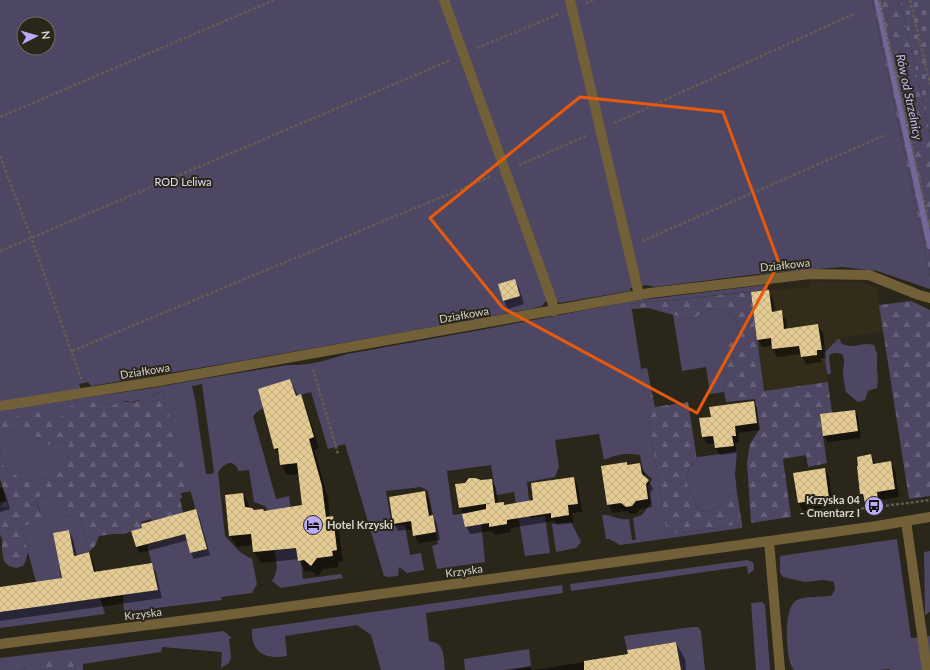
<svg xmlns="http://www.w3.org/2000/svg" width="930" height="670" font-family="Lato,sans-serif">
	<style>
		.built { fill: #342c1a }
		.green { fill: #4d4764; fill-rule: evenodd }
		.forest { fill: url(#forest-firs) }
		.cemetery { fill: url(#cemetery-stones) }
		.shadow { fill: #0007 }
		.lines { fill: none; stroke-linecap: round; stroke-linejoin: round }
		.stream { stroke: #736799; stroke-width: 6 }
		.building { fill: url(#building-cross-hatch) }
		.path { stroke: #625d53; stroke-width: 2.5; stroke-dasharray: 3 2; stroke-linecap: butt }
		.minor { stroke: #726038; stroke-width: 10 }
		.marked { fill: none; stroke: #e8590c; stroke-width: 3; stroke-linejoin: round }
		.labels { text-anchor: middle; stroke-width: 4; stroke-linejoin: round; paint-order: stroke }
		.park-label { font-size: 11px; fill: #e2dcfc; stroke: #2b261a }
		.street-label { font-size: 11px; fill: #d8d4cd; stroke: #2b261a }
		.poi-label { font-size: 11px; font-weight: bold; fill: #d8d4cd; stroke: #2b261a; text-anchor: end }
		.water-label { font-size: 12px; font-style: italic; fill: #cabdfa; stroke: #2b261a }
	</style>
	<defs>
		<pattern id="forest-firs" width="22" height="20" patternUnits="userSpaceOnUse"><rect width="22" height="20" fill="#4d4764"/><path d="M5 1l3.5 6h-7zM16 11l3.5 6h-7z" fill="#666179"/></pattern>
		<pattern id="cemetery-stones" width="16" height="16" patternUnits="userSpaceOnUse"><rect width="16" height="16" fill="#4d4764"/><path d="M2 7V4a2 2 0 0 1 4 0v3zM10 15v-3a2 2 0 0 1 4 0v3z" fill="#666179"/></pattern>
		<pattern id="building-cross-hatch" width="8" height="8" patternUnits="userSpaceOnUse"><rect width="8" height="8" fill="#e4ca93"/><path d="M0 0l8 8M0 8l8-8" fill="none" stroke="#c3ae82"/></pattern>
	</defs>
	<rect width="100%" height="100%" fill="#2b261a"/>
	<polygon class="built" points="811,281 860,282 877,288 883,331 838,339 824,354 828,382 764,391 751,292 811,287"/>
	<g class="green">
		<path d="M0,0h872l38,180 13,60 7,37v12l-53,-18 -35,-4 -84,7 -103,13 -8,-2 -17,3v3l-71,12 -3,-3 -11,2 -3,4 -12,3c-146,27 -293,53 -439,77l-3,-4 -9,2 2,5 -81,13zM24,24h24v24h-24z"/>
		<path d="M765,285l4,5 -138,14 36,231 75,-11v4l-122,17 -11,-6h-3l-4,-24c11,-1 16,6 27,4l3,21h4l-3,-22 9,-3 9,-12 -3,-17 4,-7 -9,-8 -3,-16c-15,-2 -22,-1 -36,5l-5,-26 -44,6 4,27 -4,10 -28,5 4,36 14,-2 5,37 -25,3 -11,-64 -18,3 -5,-30 -44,6 6,44 27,-4 5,51 -48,7 -5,-23 6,-2 -5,-29 -5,-24 -7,-4 -35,4 6,35 13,-1 5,30 11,-2 3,17 -17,3 -8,-6 -1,9 -10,1 -4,-1 -39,-132 -17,5 -17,-57 -15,4 -6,-17 -27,29 -6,4 -4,4 23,83 13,-3 9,65h3l2,18 38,-5 2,4 -62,10 -9,-7 3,-6 2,-7 -7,-54 -5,-8 -11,-4 -5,-32 -11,1 -1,-4c-2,-1 -3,-3 -5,-4 -6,-1 -11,5 -14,9l7,64 15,16 12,7 5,25 -5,9 -31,4 1,3 -98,12 -1,-17 35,-5 -11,-46 10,-2 -6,-23 8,1 20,-6 11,39 17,-4 -45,-158 -18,8 -12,3 -6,-1 -13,4 -14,-4 -35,11 -2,4 -4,2h-6l-4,-5 -48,7v-9l8,-2 144,-21 62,-11 74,-12h9l11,-1 15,-3 24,-7 139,-25 147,-28zM202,384l12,88 -3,2h-5l-11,-75 -3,-13z"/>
		<polygon points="718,309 730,313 736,321 739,331 736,339 730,343 724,366 727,380 724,392 710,394 706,367 682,371 673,315 688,319 696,317 706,310"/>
		<path d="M838,339h2l1,4c10,6 17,1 27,1 2,0 4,1 6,1l3,9v17l1,7 -1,10 -9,3 -3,9 -7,2 -12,-10c-1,-6 -3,-13 -3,-19 0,-8 3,-12 -1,-19 -5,-1 -10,-2 -13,2l2,18h-4l-3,-21z"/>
		<path d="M0,427h5l6,3 24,6 7,7 7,2c9,-5 10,-6 19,0l3,8c-5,10 -14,16 -19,25l-23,3 -10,-3 -7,-7 -8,-4 -4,-17z"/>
		<polygon points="737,451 735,474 737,493 731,494 722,505 709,512 698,511 695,501 688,489 687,476 689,467 697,460 697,457 720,454"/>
		<polygon points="44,496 59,508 65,517 79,514 89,552 74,555 69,530 54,533 59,563 64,603 100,598 105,614 0,628 0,612 41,606 36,582 21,526 40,512 37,502 38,497"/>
		<polygon points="571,522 581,542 576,548 556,552 552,524"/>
		<path d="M897,539l14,99 19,-2v34h-40v-1l-10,1h-86c-1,-1 -3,-4 -3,-5 -5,-13 -8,-58 6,-65 8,-4 26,-3 34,-4l4,-6 -1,-8 -10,-2 -19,2 -22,-5 -3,-4v-17z"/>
		<polygon points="930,551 930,612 925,615 924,552"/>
		<polygon points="747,560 753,562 754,567 753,571 748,574 747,566 571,591 570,584"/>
		<path d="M562,585l1,8 -137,20 3,28c2,1 5,1 7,2 9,4 8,19 9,27h-64l-10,-35 -14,-10 -72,11 2,20c-12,2 -28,2 -33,-12 -2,-4 -2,-11 -2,-15z"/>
		<polygon points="762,602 765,605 770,670 756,670 751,603"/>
		<polygon points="693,627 698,627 701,631 705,670 681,670 676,642 627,650 624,636"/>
		<polygon points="224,631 232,638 229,639 231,658 229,663 221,668 222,652 162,647 161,652 83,664 83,670 75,670 74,665 38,662 20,670 0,670 0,658"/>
		<polygon points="529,649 531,666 504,670 465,670 464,659"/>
	</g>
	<g class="forest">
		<polygon points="872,0 900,0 930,133 930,277 923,240 910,180"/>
		<polygon points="751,292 764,391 828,382 832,413 820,415 827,463 808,467 806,455 783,459 791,517 751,523 747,462 750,444 759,430 755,399 726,402 724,392 727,380 724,366 725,353 730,343 736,339 739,331 736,321 730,313 718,309 706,310 696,317 688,319 648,308 632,309 631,304"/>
		<polygon points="911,301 930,310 930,496 909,499 879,305"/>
		<polygon points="647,368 655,407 688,402 697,460 689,467 687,476 688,489 695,501 698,511 709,512 722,505 731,494 737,493 742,524 667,535 641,369"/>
		<path d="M162,391l29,100 -10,2 1,5 -2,1 3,14 -24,7 -8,-1 -10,3 1,6 -19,6h-10l-14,2 -4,10 -6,6 -10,-38 -14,3 -6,-9 -15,-12 -6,1c-3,9 3,16 7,24l-24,5 7,26 -2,8 -3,6 -7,2 -7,-2 -5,-5 -2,-11v-11l-2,-5v-31l6,-2 -6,-23v-28l4,17 8,4 7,7 10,3 23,-3 3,-6 1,-10 3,-3h9l2,-5 -2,-9c-9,-6 -9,-5 -19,0l-7,-2 -7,-7 -24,-6 -6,-3h-5v-7l43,-9 5,2 4,5c11,0 10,-3 15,-11l32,-6 14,4c8,-5 14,-2 22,-3 10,-3 18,-7 27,-11z"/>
		<polygon points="55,658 70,660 74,665 75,670 20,670 38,662"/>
	</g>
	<polygon class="cemetery" points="900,0 930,0 930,133"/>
	<g class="shadow">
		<polygon points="514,280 519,288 524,304 508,309 504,301"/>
		<polygon points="768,291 773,299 775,312 781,312 786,320 787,329 818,325 823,333 826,358 821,358 821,362 806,364 801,354 777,357 773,349 773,346 762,347 758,339"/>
		<polygon points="290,381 296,391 298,396 300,396 306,407 319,448 314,450 328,498 330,518 332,517 338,528 343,561 338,562 338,567 323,569 318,576 311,571 305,572 299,559 261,563 254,552 253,545 237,547 230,536 226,496 243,494 249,505 249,508 254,511 264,512 303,506 299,474 287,475 281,464 280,457 275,448"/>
		<polygon points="753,402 757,408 760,430 738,433 739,443 735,443 737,453 720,455 716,448 715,443 707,444 703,437 712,418"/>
		<polygon points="855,411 858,417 861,438 828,442 824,436 822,415"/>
		<polygon points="871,456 876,464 890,462 895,470 899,497 866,502 868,503 881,501 882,509 870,511 861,494"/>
		<polygon points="626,463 628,466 640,464 644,472 645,478 649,481 653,489 650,493 652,507 640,509 637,513 631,514 626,511 613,513 608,505 602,467"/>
		<polygon points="825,469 829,477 833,506 803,511 799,503"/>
		<polygon points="574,478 578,486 582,512 572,513 573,523 557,525 554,521 510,528 511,532 495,535 492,531 470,534 466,526 464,514 460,508 480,481 491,480 496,488 498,503 503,503 505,506 534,500"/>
		<polygon points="2,487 6,495 10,509 0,512 0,488"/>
		<polygon points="424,492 429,500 431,516 433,516 437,524 440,540 419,543 414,535 413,529 398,531 394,523"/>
		<polygon points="196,511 199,516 210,555 194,559 191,553 188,540 140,553 137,547 132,532"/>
		<polygon points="69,531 73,539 77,556 89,553 93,561 96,573 151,564 156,572 162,598 0,621 0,588 63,579"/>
		<polygon points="676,643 685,659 686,670 534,670 629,655"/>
		<polygon points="530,667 532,670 511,670"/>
	</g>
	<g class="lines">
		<polyline class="stream" points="877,0 930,246"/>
	</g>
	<g class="building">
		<polygon points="515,279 520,296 503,301 498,284"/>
		<polygon points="769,290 772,312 782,310 784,329 818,324 822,350 817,350 817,355 801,357 799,346 772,349 771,338 757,340 751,292"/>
		<polygon points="290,379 296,396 301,394 314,437 309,439 322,486 326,517 333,516 337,550 332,551 333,556 317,558 311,566 304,560 298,561 296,548 253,552 251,534 229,536 225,495 243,493 245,507 252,508 254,510 263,509 264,511 302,505 297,463 280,465 278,448 274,449 258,389"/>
		<polygon points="754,401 757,423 735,426 736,436 732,436 734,446 715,448 713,436 702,437 699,418 711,417 709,407"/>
		<polygon points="855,410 858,431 823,436 820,414"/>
		<polygon points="871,454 873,464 891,461 895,489 877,492 878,501 865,503 863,494 860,494 857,466 858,466 857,457"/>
		<polygon points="627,462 627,465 640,463 642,474 649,480 646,484 648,499 636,501 632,506 626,507 621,503 607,505 601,466"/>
		<polygon points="825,468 829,498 798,503 793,473"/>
		<polygon points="574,477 578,504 568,505 569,515 551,518 551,513 507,520 507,524 489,527 489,523 465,527 462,514 486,509 486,504 491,503 459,508 455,484 465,483 469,478 475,478 481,480 492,479 495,503 504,502 504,505 533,500 531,483"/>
		<polygon points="425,491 429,516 433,515 436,532 413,536 411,521 393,524 389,497"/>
		<polygon points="196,509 207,549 190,553 185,534 136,547 131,531 142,528 141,524"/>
		<polygon points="69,530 74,556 89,552 94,572 152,563 158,590 0,612 0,587 62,578 53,533"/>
		<polygon points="676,642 681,670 584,670 584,661 628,654 627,650"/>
	</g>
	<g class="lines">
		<g class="path">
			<polyline points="879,0 930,226"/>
			<polyline points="910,0 930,84"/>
			<polyline points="586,3 593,0"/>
			<polyline points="477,48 559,14"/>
			<polyline points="0,117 274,0"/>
			<polyline points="614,123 856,13"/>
			<polyline points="0,156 31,237 81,379"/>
			<polyline points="519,165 588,135"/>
			<polyline points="642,241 885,135"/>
			<polyline points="0,251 451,60"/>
			<polyline points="72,351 492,176"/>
			<polyline points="313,369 338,454"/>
			<polyline points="832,516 858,509 908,503 930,500"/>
		</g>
		<g class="minor">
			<polyline points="444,0 552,301 554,311"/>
			<polyline points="570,0 639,295"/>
			<polyline points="0,406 159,381 650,293 810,274 869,275 919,295 930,298"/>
			<polyline points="906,521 927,670"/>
			<polyline points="769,541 780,670"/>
			<polyline points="0,644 234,614 740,545 877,526 930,517"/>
		</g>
	</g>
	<path class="marked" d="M580,97l143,15 56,151 -82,150 -194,-105 -73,-90z"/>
	<defs>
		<g id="bus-disc" transform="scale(1)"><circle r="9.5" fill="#bbaaf6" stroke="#2b261a"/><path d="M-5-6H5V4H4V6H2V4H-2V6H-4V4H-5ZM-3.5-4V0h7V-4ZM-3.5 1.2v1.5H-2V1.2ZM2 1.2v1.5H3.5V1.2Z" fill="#111"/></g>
		<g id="hotel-disc" transform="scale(1)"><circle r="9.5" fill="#bbaaf6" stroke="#2b261a"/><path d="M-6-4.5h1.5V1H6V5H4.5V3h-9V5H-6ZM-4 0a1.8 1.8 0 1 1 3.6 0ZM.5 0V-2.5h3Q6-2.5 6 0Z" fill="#111"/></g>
	</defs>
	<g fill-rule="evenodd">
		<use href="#bus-disc" x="874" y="506"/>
		<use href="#hotel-disc" x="313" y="525"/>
	</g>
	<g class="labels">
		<g class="park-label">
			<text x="183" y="186">ROD Leliwa</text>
		</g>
		<g class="street-label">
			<text transform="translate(785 265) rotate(-6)" y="4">Działkowa</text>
			<text transform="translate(464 315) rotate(-10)" y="4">Działkowa</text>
			<text transform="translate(145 371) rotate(-9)" y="4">Działkowa</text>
			<text transform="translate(464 571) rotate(-8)" y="4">Krzyska</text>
			<text transform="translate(143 614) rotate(-7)" y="4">Krzyska</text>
		</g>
		<g class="poi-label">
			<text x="860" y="504">Krzyska 04<tspan x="860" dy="13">- Cmentarz I</tspan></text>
			<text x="327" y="529" text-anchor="start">Hotel Krzyski</text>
		</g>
		<g class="water-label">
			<text transform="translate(909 97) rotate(78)" y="4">Rów od Strzelnicy</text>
		</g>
	</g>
	<g transform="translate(36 36) rotate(84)"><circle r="19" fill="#2b261a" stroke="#706c62"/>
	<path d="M0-3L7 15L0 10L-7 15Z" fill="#bbaaf6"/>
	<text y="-6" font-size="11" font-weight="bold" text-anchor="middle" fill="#d8d4cd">N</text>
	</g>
</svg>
